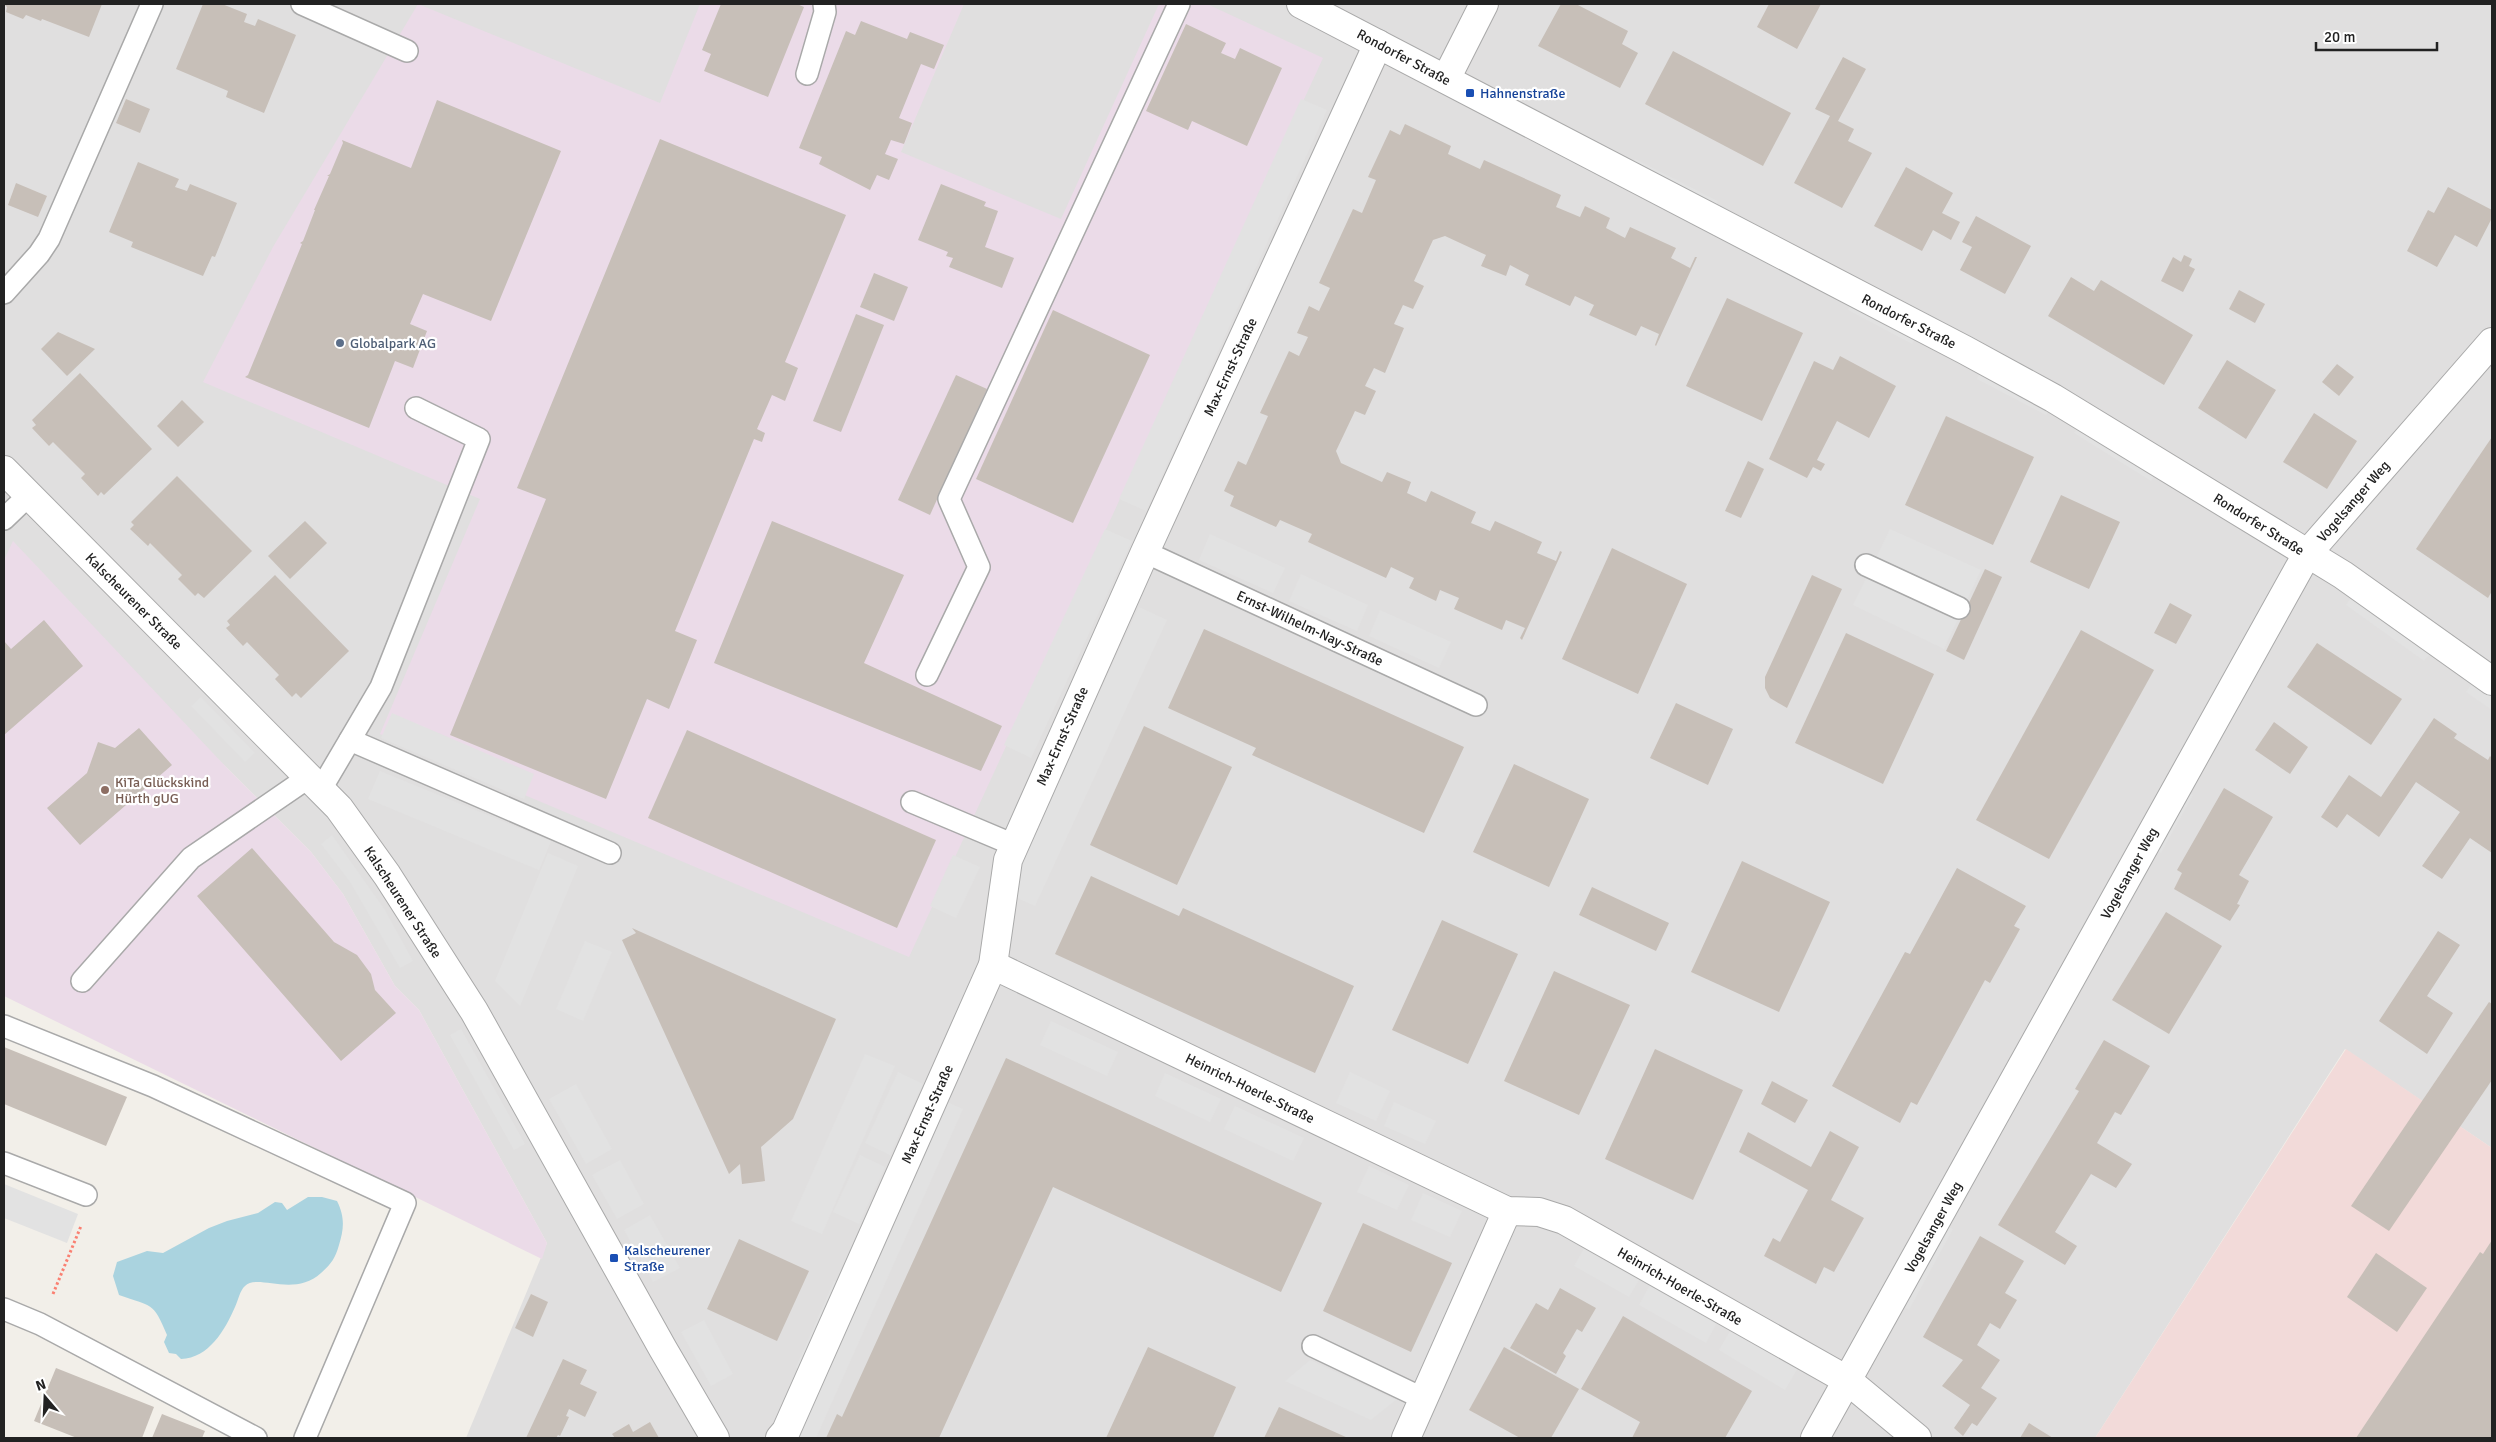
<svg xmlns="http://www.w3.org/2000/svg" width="2496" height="1442" font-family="Signika,sans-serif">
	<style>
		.residential { fill: #e0dfdf }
		.commercial { fill: #f2dad9 }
		.industrial { fill: #ebdbe8 }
		.parking { fill: #e2e2e2 }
		.water { fill: #aad3df }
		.building { fill: #c7bfb8 }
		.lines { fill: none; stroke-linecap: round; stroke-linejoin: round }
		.service-casing { stroke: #a9a9a9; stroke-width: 24 }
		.minor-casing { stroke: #a9a9a9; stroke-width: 30 }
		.path { stroke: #fa8072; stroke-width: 3; stroke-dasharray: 2.5 2.5; stroke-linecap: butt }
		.service { stroke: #fff; stroke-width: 21 }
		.minor { stroke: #fff; stroke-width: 28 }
		.transit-dot { fill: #1a4fb4; stroke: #fff; stroke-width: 2 }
		.service-dot { fill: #5c6f8a; stroke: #fff; stroke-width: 2 }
		.education-dot { fill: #8d6e63; stroke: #fff; stroke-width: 2 }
		.labels { text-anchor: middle; stroke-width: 4.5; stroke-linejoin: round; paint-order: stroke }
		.street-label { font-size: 14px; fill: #222; stroke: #fff }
		.transit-label { font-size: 14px; fill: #164399; stroke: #fff; text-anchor: start }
		.service-label { font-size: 14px; fill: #4e5e75; stroke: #fff; text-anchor: start }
		.education-label { font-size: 14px; fill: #785e54; stroke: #fff; text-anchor: start }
	</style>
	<rect width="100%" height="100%" fill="#f2efe9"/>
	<polygon class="residential" points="4,4 2492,4 2492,1148 2345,1049 2095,1438 466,1438 547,1243 419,1010 395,986 343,894 311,852 227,768 4,560"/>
	<polygon class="commercial" points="2346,1049 2492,1148 2492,1438 2095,1438"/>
	<g class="industrial">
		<polygon points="418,4 660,103 700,4 964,4 901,152 1061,219 1159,4 1207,4 1323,58 909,957 380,734 480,499 203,382 273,247"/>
		<polygon points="13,541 227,768 311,852 343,894 395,986 419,1010 547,1243 542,1259 4,996 4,560"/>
	</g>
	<g class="parking">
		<polygon points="1301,99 1327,110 1146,511 1119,499"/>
		<polygon points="1635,159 1718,201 1712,212 1630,169"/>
		<polygon points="1853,300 1917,334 1912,344 1848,310"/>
		<polygon points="1982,368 2052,405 2046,415 1977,379"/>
		<polygon points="2080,423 2157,471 2151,481 2074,433"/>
		<polygon points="1105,529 1132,541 1031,758 1004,745"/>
		<polygon points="1890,529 1981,570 1944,649 1853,605"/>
		<polygon points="1210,534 1285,568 1273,593 1199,560"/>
		<polygon points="1301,574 1368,605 1357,631 1289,601"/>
		<polygon points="2352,596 2431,653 2424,661 2346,605"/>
		<polygon points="1139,607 1167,620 1035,906 1006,893"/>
		<polygon points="1380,610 1451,642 1439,668 1369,636"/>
		<polygon points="2473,682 2492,695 2492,710 2466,692"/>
		<polygon points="201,697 255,753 245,762 191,706"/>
		<polygon points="392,713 534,774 524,799 381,738"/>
		<polygon points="380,771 551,841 539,870 368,799"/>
		<polygon points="2182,789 2193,795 2161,853 2150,846"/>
		<polygon points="332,835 385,910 413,961 400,968 350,882 321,844"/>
		<polygon points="548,853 578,866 520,1006 495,981"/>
		<polygon points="953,855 980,867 956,918 930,906"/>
		<polygon points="585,941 612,952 583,1021 556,1009"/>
		<polygon points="1051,1021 1118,1052 1107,1076 1040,1045"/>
		<polygon points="461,1029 525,1144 514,1150 450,1035"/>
		<polygon points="865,1054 895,1066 822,1234 791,1221"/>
		<polygon points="898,1072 923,1084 890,1155 865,1143"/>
		<polygon points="1350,1072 1390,1091 1376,1121 1336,1103"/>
		<polygon points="1165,1073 1221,1099 1210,1122 1155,1096"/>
		<polygon points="576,1084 612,1149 586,1164 549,1099"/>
		<polygon points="945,1101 963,1109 816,1438 801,1438 795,1436"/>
		<polygon points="1394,1102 1436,1121 1425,1144 1384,1126"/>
		<polygon points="1235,1106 1304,1138 1293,1161 1224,1129"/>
		<polygon points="860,1155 885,1167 859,1224 833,1212"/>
		<polygon points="620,1160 644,1204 617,1219 592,1175"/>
		<polygon points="1369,1166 1409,1185 1397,1210 1357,1192"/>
		<polygon points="4,1184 78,1214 67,1243 4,1218"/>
		<polygon points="1423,1193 1462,1211 1450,1237 1411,1220"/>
		<polygon points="650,1215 680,1268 653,1282 624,1230"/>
		<polygon points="1943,1224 1953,1229 1909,1310 1899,1304"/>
		<polygon points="1587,1243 1642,1275 1629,1297 1574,1266"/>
		<polygon points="834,1281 845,1285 807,1372 796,1367"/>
		<polygon points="1652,1281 1719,1319 1706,1343 1639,1305"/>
		<polygon points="704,1320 733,1374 711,1386 681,1332"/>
		<polygon points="1733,1326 1799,1366 1785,1390 1719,1350"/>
		<polygon points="1310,1360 1396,1400 1371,1420 1285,1381"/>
	</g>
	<path class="water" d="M308,1197h14l15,4c8,16 7,28 2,44 -4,14 -8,19 -18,28 -27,25 -64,0 -76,13 -5,4 -7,15 -10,21 -10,23 -26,51 -54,52l-5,-5 -7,-1 -5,-11 3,-7c-14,-34 -15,-28 -48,-40l-6,-19 4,-14 30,-11 16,2 46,-25 18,-7 31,-8 17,-11 7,1 5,7z"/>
	<g class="building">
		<polygon points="4,4 102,4 89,37 42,19 41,21 26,15 23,19 6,12 7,7"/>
		<polygon points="203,4 222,4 247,14 244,22 255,26 258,19 296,35 264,113 226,97 228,91 176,69"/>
		<polygon points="721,4 797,4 804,7 768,97 704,71 711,54 702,50"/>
		<polygon points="1561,4 1576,4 1628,31 1622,44 1638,53 1620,88 1538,46"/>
		<polygon points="1769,4 1821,4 1797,49 1757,27"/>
		<polygon points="861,21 907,39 910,32 944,45 934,69 921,64 899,118 912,123 904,144 891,140 885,154 898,159 889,180 877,175 870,190 819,164 822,157 799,148 846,31 855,35"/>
		<polygon points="1186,24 1226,43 1221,53 1235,59 1240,48 1282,68 1247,146 1192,121 1188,130 1146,111"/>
		<polygon points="1673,51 1791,113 1763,166 1645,104"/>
		<polygon points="1843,57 1866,69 1838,121 1854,129 1848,141 1872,153 1842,208 1794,183 1830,116 1815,109"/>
		<polygon points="126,99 150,109 140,133 116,123"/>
		<polygon points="437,100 561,151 491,321 423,294 410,324 427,331 413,368 395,361 369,428 245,377 248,375 302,244 300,243 303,241 315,210 314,210 329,176 327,176 330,174 343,143 342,140 411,168"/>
		<polygon points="1405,124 1451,146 1448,154 1480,169 1484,160 1561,195 1556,207 1580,217 1585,206 1610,218 1606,228 1625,238 1630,227 1676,248 1671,258 1690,268 1695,257 1697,257 1656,346 1655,345 1659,334 1641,326 1636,336 1589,315 1594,305 1575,296 1570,306 1525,285 1529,275 1510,265 1506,276 1481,266 1486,255 1445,236 1433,240 1414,281 1424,286 1413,309 1403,305 1394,324 1404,328 1385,373 1374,368 1365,386 1376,391 1365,415 1355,411 1336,451 1341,463 1382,482 1387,472 1411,482 1407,493 1426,502 1431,491 1476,512 1471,523 1490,531 1495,521 1542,542 1537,553 1556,561 1560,551 1562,552 1522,640 1520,638 1525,628 1506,620 1502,630 1454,609 1459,598 1440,590 1436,601 1409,588 1414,578 1391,567 1386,578 1308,542 1312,534 1280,520 1276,527 1230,506 1234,496 1224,491 1238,461 1246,465 1268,416 1260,413 1289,351 1299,356 1308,337 1297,333 1309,306 1319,311 1330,288 1319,283 1353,209 1362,213 1376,180 1368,177 1390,130 1400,135"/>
		<polygon points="660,139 846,215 785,362 798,368 785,401 772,395 757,429 765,433 762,442 754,439 675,631 697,640 669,709 647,699 606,799 450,735 546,499 517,488"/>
		<polygon points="138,162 179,179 175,187 187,191 190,184 237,203 215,257 212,256 203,276 131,247 133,242 109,232"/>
		<polygon points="1906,167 1953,193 1942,213 1960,222 1951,240 1933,230 1922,251 1874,226"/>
		<polygon points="16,183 47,196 38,217 8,205"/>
		<polygon points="941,184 986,202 984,206 998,211 985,247 1014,258 1002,288 949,267 953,258 946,256 948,252 918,240"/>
		<polygon points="2448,187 2492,210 2492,218 2477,247 2455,235 2437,267 2407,251 2428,210 2434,213"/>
		<polygon points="1976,216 2031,246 2005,294 1960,270 1972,247 1962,242"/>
		<polygon points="2184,255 2192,259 2189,266 2195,269 2183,292 2161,281 2173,257 2181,262"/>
		<polygon points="874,273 908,287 894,321 860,307"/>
		<polygon points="2071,277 2094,291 2101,280 2193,335 2164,385 2048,316"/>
		<polygon points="2239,290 2265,304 2255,323 2229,309"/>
		<polygon points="1727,298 1803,333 1762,421 1686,386"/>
		<polygon points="1053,310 1150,355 1073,523 976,479"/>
		<polygon points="856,314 884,325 841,432 813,421"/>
		<polygon points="58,332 95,349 67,376 41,349"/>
		<polygon points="1840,356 1896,386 1869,438 1837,421 1817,460 1825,464 1821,471 1813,467 1807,478 1769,459 1814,361 1833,370"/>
		<polygon points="2227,360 2276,390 2246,439 2198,408"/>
		<polygon points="2337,364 2354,377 2339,396 2322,382"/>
		<polygon points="80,373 152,449 104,495 101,492 98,496 81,478 85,474 53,442 49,446 32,428 36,425 32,420"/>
		<polygon points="956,375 987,389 930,515 898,500"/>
		<polygon points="182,400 204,422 178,447 157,426"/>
		<polygon points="2314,413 2357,441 2327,489 2283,462"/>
		<polygon points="1946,416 2034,457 1993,545 1905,505"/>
		<polygon points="2492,437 2492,591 2488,598 2416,549"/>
		<polygon points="1748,461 1764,469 1741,518 1725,511"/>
		<polygon points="177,476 252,551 204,598 198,593 195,596 178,579 182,575 150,543 148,546 130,529 134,525 131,522"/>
		<polygon points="2061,495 2120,522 2089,589 2030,562"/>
		<polygon points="305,521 327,543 290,579 268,556"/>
		<polygon points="772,521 904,575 864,663 1002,726 981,771 714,663"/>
		<polygon points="1612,548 1687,584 1638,694 1562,659"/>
		<polygon points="1985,569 2002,577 1964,660 1946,651"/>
		<polygon points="275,575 349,651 301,698 296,693 292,697 275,679 279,675 247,642 243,646 226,628 230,625 227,621"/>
		<polygon points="1812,575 1842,589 1787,708 1770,698 1765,688 1765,677"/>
		<polygon points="2170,603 2192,615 2176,644 2154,633"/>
		<polygon points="44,620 83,666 4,735 4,641 11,649"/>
		<polygon points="1204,629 1464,747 1424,833 1252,755 1256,748 1168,708"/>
		<polygon points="2081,630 2154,670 2049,859 1976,820"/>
		<polygon points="1846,633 1934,674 1883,784 1795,743"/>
		<polygon points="2317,643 2402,699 2371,745 2287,687"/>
		<polygon points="1676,703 1733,729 1708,785 1650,758"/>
		<polygon points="2434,718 2457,734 2454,738 2488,760 2490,756 2492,758 2492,853 2470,838 2442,879 2422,866 2460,812 2416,782 2379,837 2347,814 2337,828 2321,817 2349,775 2381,797"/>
		<polygon points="2274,722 2308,747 2290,774 2255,750"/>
		<polygon points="1144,726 1232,767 1177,885 1090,845"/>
		<polygon points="139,728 172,765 80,845 47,808 87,773 98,742 115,748"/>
		<polygon points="687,730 936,840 897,928 648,818"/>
		<polygon points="1514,764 1589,799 1549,887 1473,852"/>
		<polygon points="2224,788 2273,817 2239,875 2249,881 2237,904 2240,905 2230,921 2174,889 2182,873 2177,870"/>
		<polygon points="252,848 334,942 357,955 371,974 375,990 396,1013 341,1061 197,896"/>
		<polygon points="1742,861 1830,902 1779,1012 1691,972"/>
		<polygon points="1957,868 2026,906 2014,926 2020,929 1990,983 1985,980 1917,1105 1911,1102 1900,1123 1832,1086 1905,952 1910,954"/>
		<polygon points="1091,876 1179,916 1183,908 1354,986 1315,1073 1055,954"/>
		<polygon points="1592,887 1669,923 1656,951 1579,915"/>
		<polygon points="2166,912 2222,946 2169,1034 2112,1000"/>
		<polygon points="1442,920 1518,954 1468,1064 1392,1030"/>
		<polygon points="632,928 836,1019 793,1119 761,1147 765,1181 742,1184 740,1164 729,1174 622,940 636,933"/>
		<polygon points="2438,931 2460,945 2427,996 2453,1013 2427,1054 2379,1021"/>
		<polygon points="1554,971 1630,1005 1579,1115 1504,1081"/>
		<polygon points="2489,1002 2492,1004 2492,1080 2389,1231 2351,1206"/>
		<polygon points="2104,1040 2150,1066 2121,1115 2115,1112 2097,1143 2132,1164 2116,1188 2091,1174 2055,1232 2077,1246 2065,1265 1998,1225 2079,1091 2075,1089"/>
		<polygon points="4,1047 127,1097 106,1146 4,1104"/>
		<polygon points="1655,1049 1743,1090 1693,1200 1605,1159"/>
		<polygon points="1006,1058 1322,1203 1281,1292 1053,1187 939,1438 826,1438 837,1414 842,1417"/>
		<polygon points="1772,1081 1808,1100 1795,1123 1761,1104"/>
		<polygon points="1830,1131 1859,1147 1831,1200 1864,1218 1834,1272 1824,1267 1816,1284 1764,1256 1773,1238 1780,1242 1808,1190 1739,1152 1748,1132 1811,1167"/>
		<polygon points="1363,1223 1452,1263 1411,1352 1323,1311"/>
		<polygon points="1980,1236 2024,1261 2005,1293 2017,1300 2000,1329 1990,1323 1977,1345 2000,1360 1981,1388 1997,1398 1977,1426 1972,1423 1963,1436 1954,1428 1970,1405 1942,1386 1963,1360 1923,1337"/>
		<polygon points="739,1239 809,1271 777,1341 707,1309"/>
		<polygon points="2492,1240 2492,1438 2356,1438 2480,1252 2483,1254"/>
		<polygon points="2376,1253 2427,1288 2397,1332 2347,1297"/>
		<polygon points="1560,1288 1596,1308 1582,1332 1577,1329 1563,1353 1566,1356 1556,1374 1510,1348 1536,1303 1548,1310"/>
		<polygon points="531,1294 548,1302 533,1337 515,1328"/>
		<polygon points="1623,1316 1752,1391 1725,1438 1632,1438 1640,1422 1581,1389"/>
		<polygon points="1148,1347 1236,1387 1213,1438 1106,1438"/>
		<polygon points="1504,1347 1579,1389 1551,1438 1520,1438 1469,1410"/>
		<polygon points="563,1359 587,1370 580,1384 597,1392 585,1417 569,1409 566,1416 569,1417 560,1436 558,1435 556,1438 526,1438"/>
		<polygon points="56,1368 154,1407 142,1438 77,1438 34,1421"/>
		<polygon points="1279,1407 1348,1438 1264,1438"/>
		<polygon points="162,1414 205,1431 202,1438 152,1438"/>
		<polygon points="650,1422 659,1438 615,1438 612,1434 629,1424 633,1432"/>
		<polygon points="2029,1423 2053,1438 2020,1438"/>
	</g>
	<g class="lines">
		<g class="service-casing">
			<g id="service">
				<polyline points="302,4 407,51"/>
				<polyline points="807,74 825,12 824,4"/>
				<polyline points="4,293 39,254 49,239 152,4"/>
				<polyline points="4,519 29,495"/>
				<polyline points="1145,552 1476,705"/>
				<polyline points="1866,565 1959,608"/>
				<polyline points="927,675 979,567 949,499 1179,4"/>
				<polyline points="350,740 610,853"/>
				<polyline points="321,789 381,687 479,439 416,408"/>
				<polyline points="912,802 1014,845"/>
				<polyline points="82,981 191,858 309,777"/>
				<polyline points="4,1026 153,1086 405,1203 305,1438"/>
				<polyline points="4,1163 86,1195"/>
				<polyline points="4,1309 40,1324 256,1438"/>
				<polyline points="1313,1346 1424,1399"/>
			</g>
		</g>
		<g class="minor-casing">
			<g id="minor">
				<polyline points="1301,4 1965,350 2053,398 2343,575 2492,681"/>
				<polyline points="1446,79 1484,4"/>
				<polyline points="4,470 339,808 387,875 474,1011 663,1349 715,1438"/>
				<polyline points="993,965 1507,1211 1539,1212 1564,1220 1847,1380 1917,1438"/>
				<polyline points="780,1438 786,1431 993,965 1008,860 1145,552 1378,44"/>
				<polyline points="1406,1438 1507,1211"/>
				<polyline points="1815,1438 2307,554 2492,342"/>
			</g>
		</g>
		<polyline class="path" points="53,1294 81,1226"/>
		<use href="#service" class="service"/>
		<use href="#minor" class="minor"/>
	</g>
	<g class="transit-dot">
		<rect x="1465" y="88" width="10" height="10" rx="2.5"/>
		<rect x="609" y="1253" width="10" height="10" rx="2.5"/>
	</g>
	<circle class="service-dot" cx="340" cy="343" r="5"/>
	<circle class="education-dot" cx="105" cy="790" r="5"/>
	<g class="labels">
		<g class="street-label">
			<text transform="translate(1404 57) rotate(28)" y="5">Rondorfer Straße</text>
			<text transform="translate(1909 321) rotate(27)" y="5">Rondorfer Straße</text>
			<text transform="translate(1230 367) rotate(-65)" y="5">Max-Ernst-Straße</text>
			<text transform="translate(2353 501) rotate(-49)" y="5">Vogelsanger Weg</text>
			<text transform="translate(2259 524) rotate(32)" y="5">Rondorfer Straße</text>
			<text transform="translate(134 601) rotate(45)" y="5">Kalscheurener Straße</text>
			<text transform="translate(1310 628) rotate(25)" y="5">Ernst-Wilhelm-Nay-Straße</text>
			<text transform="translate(1062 736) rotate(-66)" y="5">Max-Ernst-Straße</text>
			<text transform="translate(2129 873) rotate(-61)" y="5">Vogelsanger Weg</text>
			<text transform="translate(403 902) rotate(57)" y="5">Kalscheurener Straße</text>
			<text transform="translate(1250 1088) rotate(26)" y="5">Heinrich-Hoerle-Straße</text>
			<text transform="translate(927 1114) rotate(-66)" y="5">Max-Ernst-Straße</text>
			<text transform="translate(1933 1227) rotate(-61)" y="5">Vogelsanger Weg</text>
			<text transform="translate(1680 1286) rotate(30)" y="5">Heinrich-Hoerle-Straße</text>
		</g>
		<g class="transit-label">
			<text x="1480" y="98">Hahnenstraße</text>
			<text x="624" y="1255">Kalscheurener<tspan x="624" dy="16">Straße</tspan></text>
		</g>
		<g class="service-label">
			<text x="350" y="348">Globalpark AG</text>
		</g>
		<g class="education-label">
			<text x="115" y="787">KiTa Glückskind<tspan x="115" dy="16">Hürth gUG</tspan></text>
		</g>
	</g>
	<rect width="2496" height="1442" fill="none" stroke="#222222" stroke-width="10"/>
	<g transform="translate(45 1397) rotate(341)" stroke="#ffffff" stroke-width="4" paint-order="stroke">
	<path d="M0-4L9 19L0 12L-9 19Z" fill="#222222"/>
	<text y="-8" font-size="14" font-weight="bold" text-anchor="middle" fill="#222222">N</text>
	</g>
	<path d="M2316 42v8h121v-8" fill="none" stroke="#222222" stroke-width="2.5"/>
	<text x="2324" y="42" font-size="15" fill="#222222" stroke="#ffffff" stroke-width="4" paint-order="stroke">20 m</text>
</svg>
